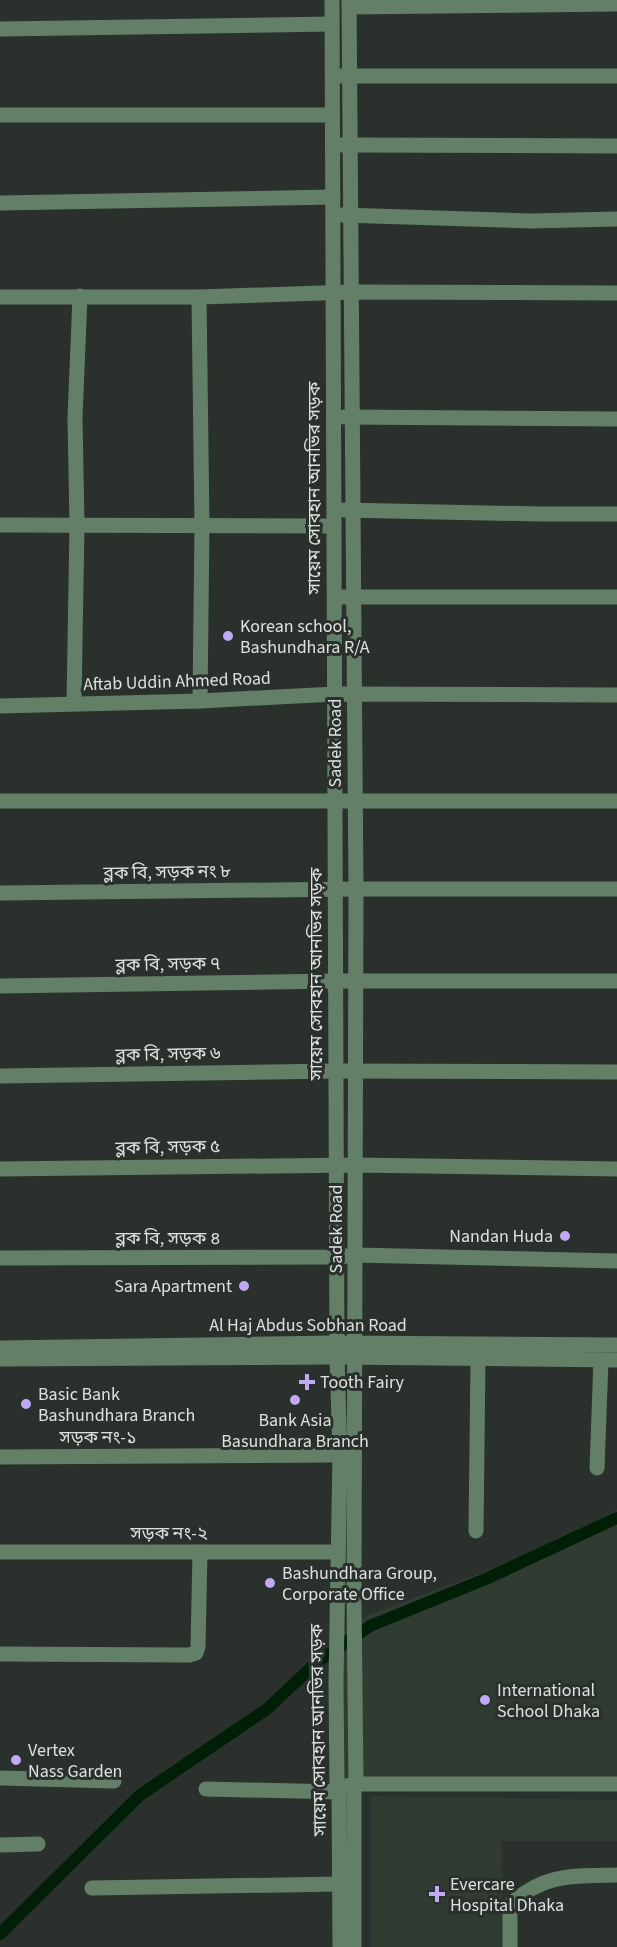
<svg xmlns="http://www.w3.org/2000/svg" width="617" height="1947" font-family="'Source Sans 3','Noto Sans Bengali',sans-serif">
	<style>
		.built { fill: #303b31 }
		.lines { fill: none; stroke-linecap: round; stroke-linejoin: round }
		.canal { stroke: #001f06; stroke-width: 12 }
		.minor { stroke: #647f68; stroke-width: 15 }
		.poi-dot { fill: #c0a8f3; stroke: #2a302b; stroke-width: 2 }
		.labels { text-anchor: middle; stroke-width: 6; stroke-linejoin: round; paint-order: stroke }
		.street-label { font-size: 18px; fill: #dde1de; stroke: #2a302b }
		.poi-label { font-size: 18px; fill: #dde1de; stroke: #2a302b; text-anchor: start }
	</style>
	<rect width="100%" height="100%" fill="#2a302b"/>
	<g class="built">
		<polygon points="617,1510 617,1783 342,1781 338,1636 368,1615 537,1552"/>
		<polygon points="371,1796 617,1800 617,1841 502,1841 503,1947 371,1947"/>
	</g>
	<g class="lines">
		<polyline class="canal" points="0,1934 140,1795 267,1709 317,1662 370,1626 488,1578 617,1518"/>
		<g class="minor">
			<polyline points="332,0 337,1357 340,1455 336,1682 337,1787 339,1792 340,1947"/>
			<polyline points="349,0 356,889 354,1599 356,1784 354,1789 354,1947"/>
			<polyline points="349,7 617,4"/>
			<polyline points="0,29 332,24"/>
			<polyline points="341,76 617,76"/>
			<polyline points="0,115 332,115"/>
			<polyline points="341,145 617,146"/>
			<polyline points="0,203 333,197"/>
			<polyline points="341,215 531,221 617,219"/>
			<polyline points="0,297 199,297 351,292 617,293"/>
			<polyline points="199,297 202,525 200,701"/>
			<polyline points="344,417 617,419"/>
			<polyline points="343,510 539,514 617,514"/>
			<polyline points="0,525 334,526"/>
			<polyline points="343,597 617,597"/>
			<polyline points="74,703 77,524 75,418 80,296"/>
			<polyline points="0,706 200,701 335,694 617,695"/>
			<polyline points="0,801 617,801"/>
			<polyline points="0,893 356,889 617,889"/>
			<polyline points="0,986 336,981 617,981"/>
			<polyline points="0,1076 336,1071 617,1072"/>
			<polyline points="0,1169 355,1165 617,1169"/>
			<polyline points="0,1258 337,1257 355,1255 617,1261"/>
			<polyline points="0,1348 337,1343 617,1345"/>
			<polyline points="0,1359 337,1357 617,1360"/>
			<polyline points="0,1457 340,1455"/>
			<polyline points="597,1468 601,1360"/>
			<polyline points="476,1531 478,1359"/>
			<polyline points="0,1552 338,1552"/>
			<polyline points="0,1654 189,1655 196,1653 198,1647 200,1552"/>
			<polyline points="0,1778 114,1781"/>
			<polyline points="346,1786 356,1784 617,1784"/>
			<polyline points="206,1789 339,1792"/>
			<polyline points="0,1845 38,1844"/>
			<polyline points="92,1888 339,1884"/>
			<path d="M510,1947v-42c33,-32 64,-29 107,-30"/>
		</g>
	</g>
	<g class="poi-dot">
		<circle cx="228" cy="636" r="6"/>
		<circle cx="565" cy="1236" r="6"/>
		<circle cx="244" cy="1286" r="6"/>
		<path d="M304 1373h6v6h6v6h-6v6h-6v-6h-6v-6h6z"/>
		<circle cx="295" cy="1400" r="6"/>
		<circle cx="26" cy="1404" r="6"/>
		<circle cx="270" cy="1583" r="6"/>
		<circle cx="485" cy="1700" r="6"/>
		<circle cx="16" cy="1760" r="6"/>
		<path d="M434 1885h6v6h6v6h-6v6h-6v-6h-6v-6h6z"/>
	</g>
	<g class="labels">
		<g class="street-label">
			<text transform="translate(314 488) rotate(-90)" y="6">সায়েম সোবহান আনভির সড়ক</text>
			<text transform="translate(177 681) rotate(-2)" y="6">Aftab Uddin Ahmed Road</text>
			<text transform="translate(335 743) rotate(-90)" y="6">Sadek Road</text>
			<text transform="translate(167 872) rotate(-1)" y="6">ব্লক বি, সড়ক নং ৮</text>
			<text transform="translate(168 964) rotate(-1)" y="6">ব্লক বি, সড়ক ৭</text>
			<text transform="translate(316 974) rotate(-90)" y="6">সায়েম সোবহান আনভির সড়ক</text>
			<text transform="translate(168 1054) rotate(-1)" y="6">ব্লক বি, সড়ক ৬</text>
			<text transform="translate(168 1147) rotate(-1)" y="6">ব্লক বি, সড়ক ৫</text>
			<text transform="translate(336 1229) rotate(-90)" y="6">Sadek Road</text>
			<text x="168" y="1244">ব্লক বি, সড়ক ৪</text>
			<text x="308" y="1331">Al Haj Abdus Sobhan Road</text>
			<text x="98" y="1443">সড়ক নং-১</text>
			<text x="169" y="1539">সড়ক নং-২</text>
			<text transform="translate(318 1730) rotate(-91)" y="6">সায়েম সোবহান আনভির সড়ক</text>
		</g>
		<g class="poi-label">
			<text x="240" y="632">Korean school,<tspan x="240" dy="21">Bashundhara R/A</tspan></text>
			<text x="553" y="1242" text-anchor="end">Nandan Huda</text>
			<text x="232" y="1292" text-anchor="end">Sara Apartment</text>
			<text x="320" y="1388">Tooth Fairy</text>
			<text x="38" y="1400">Basic Bank<tspan x="38" dy="21">Bashundhara Branch</tspan></text>
			<text x="295" y="1426" text-anchor="middle">Bank Asia<tspan x="295" dy="21">Basundhara Branch</tspan></text>
			<text x="282" y="1579">Bashundhara Group,<tspan x="282" dy="21">Corporate Office</tspan></text>
			<text x="497" y="1696">International<tspan x="497" dy="21">School Dhaka</tspan></text>
			<text x="28" y="1756">Vertex<tspan x="28" dy="21">Nass Garden</tspan></text>
			<text x="450" y="1890">Evercare<tspan x="450" dy="21">Hospital Dhaka</tspan></text>
		</g>
	</g>
</svg>
